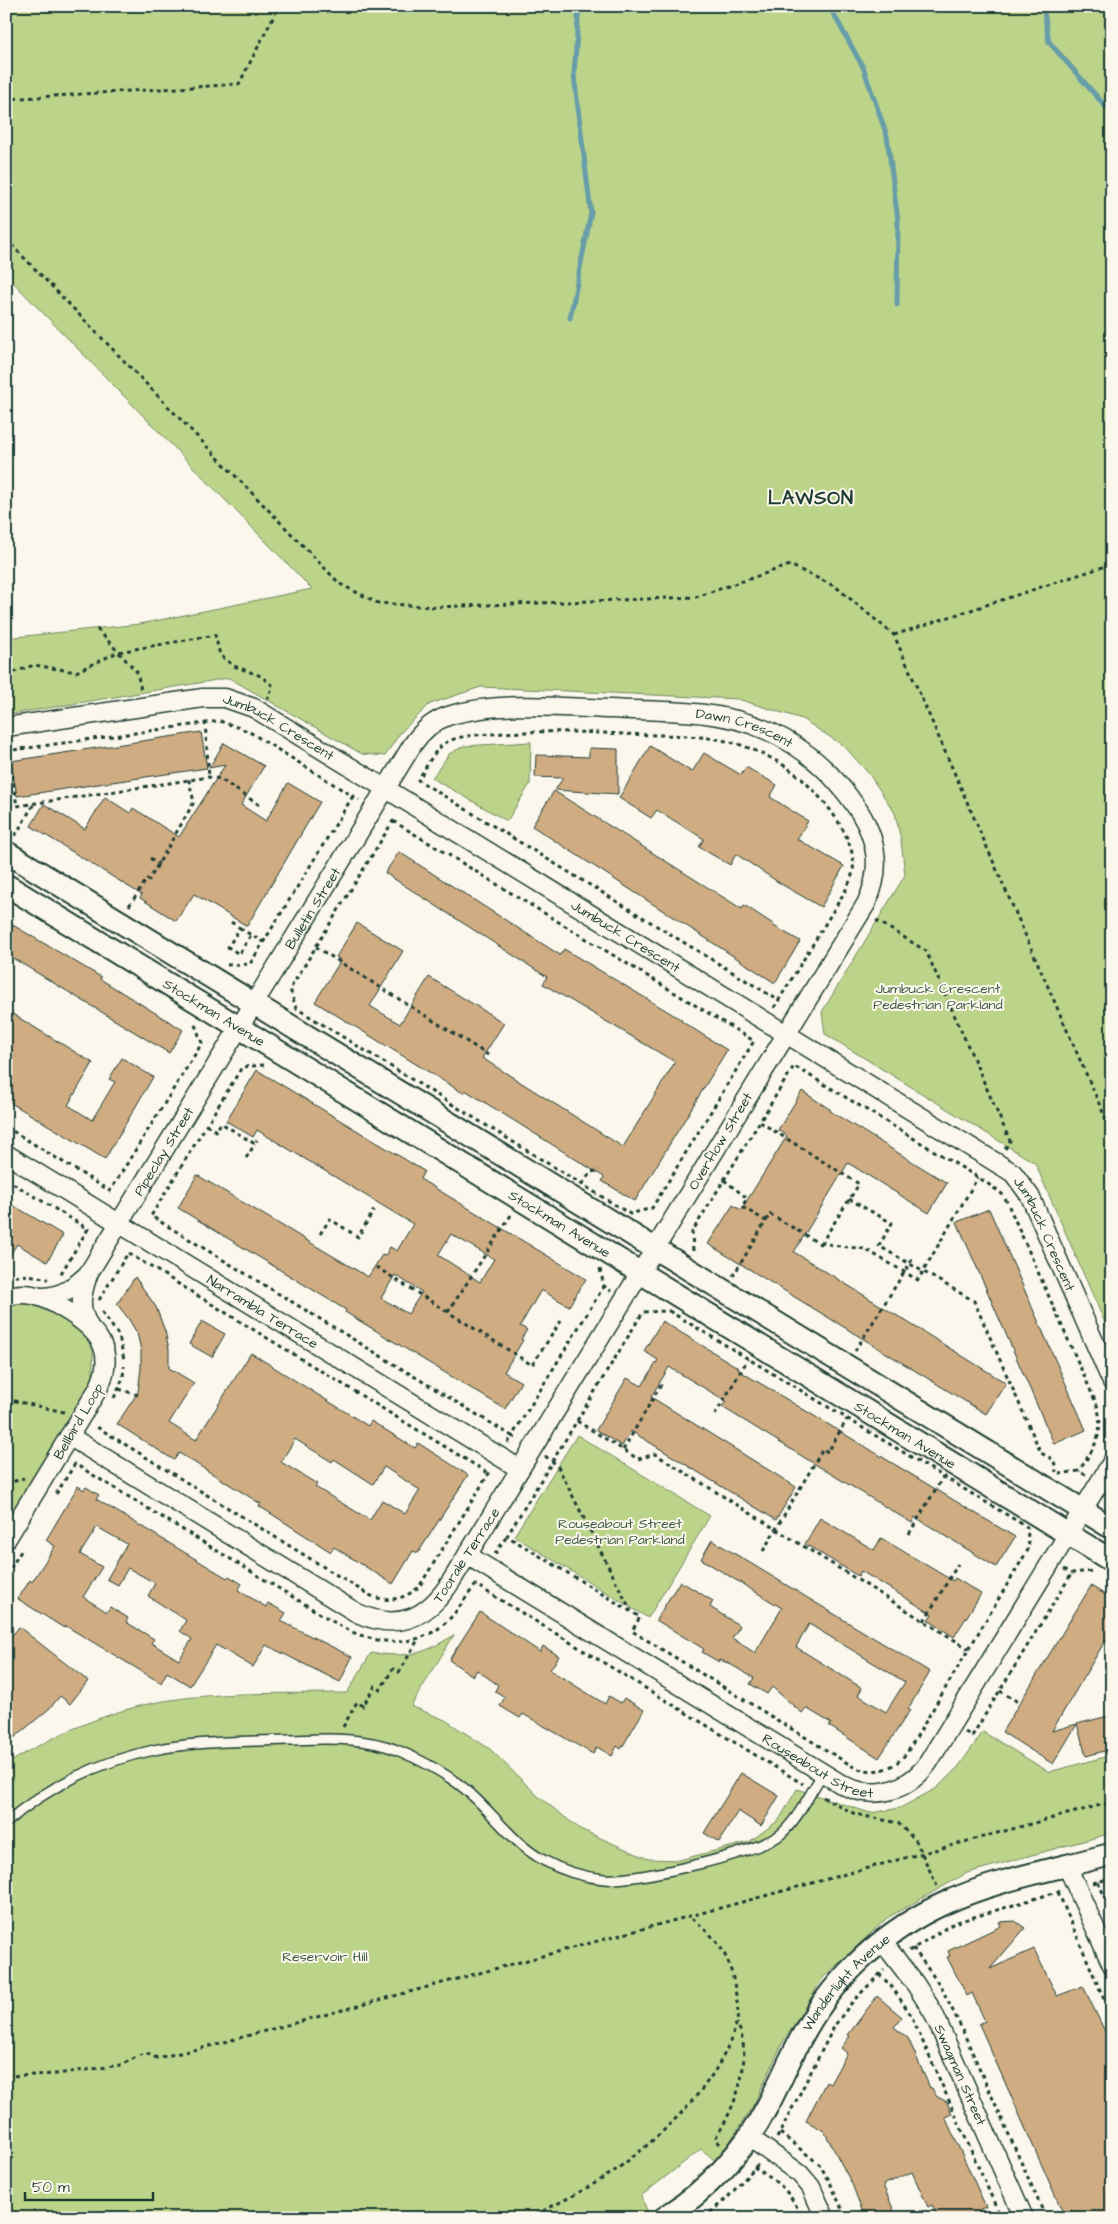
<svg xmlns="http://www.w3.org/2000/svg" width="1118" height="2224" font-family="'Architects Daughter',sans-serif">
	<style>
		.green { fill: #bcd48a; stroke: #6e885f }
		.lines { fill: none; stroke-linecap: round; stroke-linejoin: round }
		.stream { stroke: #669da9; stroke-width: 5 }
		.building { fill: #d0ac82; stroke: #1f3d34; fill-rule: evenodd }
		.service-casing { stroke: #1f3d34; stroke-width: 12 }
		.minor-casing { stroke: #1f3d34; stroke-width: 21 }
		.tertiary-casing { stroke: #1f3d34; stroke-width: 25 }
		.path { stroke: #1f3d34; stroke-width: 3; stroke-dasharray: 4 4; stroke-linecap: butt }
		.service { stroke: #fbf7ec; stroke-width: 9 }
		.minor { stroke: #fbf7ec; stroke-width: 18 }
		.tertiary { stroke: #fbf7ec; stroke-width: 21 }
		.labels { text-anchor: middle; stroke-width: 4; stroke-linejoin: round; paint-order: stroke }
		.street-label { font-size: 14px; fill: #1f3d34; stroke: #fbf7ec }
		.park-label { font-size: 14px; fill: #3e5b45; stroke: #fbf7ec }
		.district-label { font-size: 19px; font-weight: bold; letter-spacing: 1px; fill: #1f3d34; stroke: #fbf7ec }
	</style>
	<rect width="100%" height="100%" fill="#fbf7ec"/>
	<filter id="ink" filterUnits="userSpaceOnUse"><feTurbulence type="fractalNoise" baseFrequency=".02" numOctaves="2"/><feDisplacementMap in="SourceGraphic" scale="10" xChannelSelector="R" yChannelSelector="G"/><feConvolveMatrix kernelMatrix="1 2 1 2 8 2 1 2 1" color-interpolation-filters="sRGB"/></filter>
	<g filter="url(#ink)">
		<g class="green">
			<polygon points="6,6 1112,6 1112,1339 1035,1163 825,1034 822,1012 905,875 901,840 895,813 869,774 844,746 802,719 738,699 481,687 430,704 400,733 385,756 362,754 229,678 6,715 6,638 140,624 312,589 6,275"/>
			<polygon points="531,742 530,784 507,821 432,778 449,754 464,746"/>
			<polygon points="18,1303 45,1303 81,1324 93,1349 93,1379 6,1523 6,1309"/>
			<polygon points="577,1435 710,1516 648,1618 514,1536"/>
			<path d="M454,1635l-43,71 34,14 45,29 49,48 41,32 68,30 31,1 70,-18 30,-22 18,-31 73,24 30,-5 37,-20 22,-22 24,-34 66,40 63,-17v78l-145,40 -80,45 -64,60 -41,66 -28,60 -37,58 -16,-13 -60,47 8,19 -8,3h-635v-453c46,-30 104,-55 158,-64 60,-10 122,-7 183,-8l24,-40c40,4 49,3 83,-18z"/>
		</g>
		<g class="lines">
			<g class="stream">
				<polyline points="829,6 863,67 887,136 898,221 897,305"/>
				<polyline points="1043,6 1049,42 1106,107 1112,110"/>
				<polyline points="570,318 591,213 574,75 579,6"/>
			</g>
		</g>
		<g class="building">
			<polygon points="201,732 207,768 17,796 11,761"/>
			<polygon points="224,743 264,766 241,805 266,821 288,783 320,802 247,926 194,894 176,921 140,898 142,895 31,826 44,804 85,829 105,797 130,813 133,808 179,837 225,765 209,768"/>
			<polygon points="650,746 692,772 704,753 741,775 746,767 777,785 770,797 808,821 797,839 844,866 821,907 781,884 736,854 730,865 699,847 704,839 657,810 651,818 619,798"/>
			<polygon points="589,748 618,749 618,794 555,790 563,778 535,777 536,755 589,757"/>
			<polygon points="554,791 742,909 744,905 773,924 772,925 800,941 775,983 532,826"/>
			<polygon points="399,852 560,955 564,949 682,1020 681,1021 727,1050 635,1201 602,1181 604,1177 465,1090 463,1093 315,1002 341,960 336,957 357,923 403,951 370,1006 400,1024 429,977 504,1023 482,1058 623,1147 675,1062 543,984 547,977 385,873"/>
			<polygon points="6,921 101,977 100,979 183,1030 169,1053 6,954"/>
			<polygon points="6,1010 93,1063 68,1105 92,1120 115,1082 109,1079 122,1058 153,1077 105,1159 6,1100"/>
			<path d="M257,1070l167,101 -4,8 166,100 -17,27 -28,-16 -21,36 7,4 -6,9 2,1 -19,32 17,10 -16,27 -160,-97 1,-2 -168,-102 19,-33 171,102 14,-22 3,1 5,-9 7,4 16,-27 -156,-94 -4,7 -27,-16zM451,1234l43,25 -14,23 -42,-27zM395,1275l27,17 -14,22 -27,-16z"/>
			<polygon points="802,1091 831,1110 830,1111 947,1183 929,1213 848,1163 794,1252 1006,1383 986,1414 708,1244 733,1205 741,1210 787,1136 778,1130"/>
			<polygon points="6,1201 63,1235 47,1262 17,1244 6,1261"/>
			<polygon points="989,1209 1086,1430 1054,1444 957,1222"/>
			<path d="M135,1277l21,30 9,24 4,18v19l25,15 -25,40 27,17 55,-87 117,73 3,-5 44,27 3,-5 50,32 -50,78 -5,-2 -20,33 -59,-37 -3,5 -72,-46 2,-2 -82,-51 -5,7 -57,-36 21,-32 3,-24v-18l-4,-17 -9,-15 -11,-14zM295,1439l37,23 2,-3 39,25 11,-17 36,23 -15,24 -23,-14 -12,20 -55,-33 2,-3 -36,-22z"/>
			<polygon points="202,1321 225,1334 212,1357 189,1344"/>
			<polygon points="662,1321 739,1368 738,1370 1015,1537 996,1567 915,1517 912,1523 823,1469 722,1407 726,1401 669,1367 651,1397 796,1487 776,1520 631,1431 622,1446 596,1430 627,1378 642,1386 658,1360 644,1351"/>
			<path d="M78,1486l6,4 2,-3 13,8 -3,4 131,79 2,-2 13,8 -4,6 28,17 2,-4 18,10 -5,8 71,36 -12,25 -74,-37 -13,22 -37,-22 -26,41 -23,-14 -6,11 -95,-57 -2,2 -46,-29 12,-19 2,2 23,-36 -9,-6zM97,1527l30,17 -20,35 11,6 10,-17 27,15 -7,13 38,24 -6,11 12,8 -13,21 -28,-17 3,-4 -28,-17 2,-4 -18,-11 -3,5 -24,-15 19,-30 -22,-13z"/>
			<polygon points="820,1518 874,1550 881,1538 953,1581 955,1578 981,1594 954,1637 928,1620 932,1614 861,1571 858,1576 805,1544"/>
			<path d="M712,1540l218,132 -22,37 2,1 -31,48 -50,-32 2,-3 -25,-15 -4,5 -30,-26 -5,7 -17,-10 4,-6 -26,-15 -8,-3 -1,2 -17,-10 2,-3 -48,-29 24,-39 33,20 -3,6 30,19 -8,12 23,15 27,-45 -81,-49zM809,1624l96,58 -19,30 -28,-17 4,-7 -66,-41z"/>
			<polygon points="1091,1586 1112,1599 1112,1645 1105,1641 1052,1731 1077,1724 1053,1764 1002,1732"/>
			<polygon points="480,1612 540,1652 543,1646 559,1656 550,1670 605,1704 609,1696 621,1703 624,1698 644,1710 621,1749 617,1746 612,1756 597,1747 593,1754 523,1714 520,1718 500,1706 505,1697 495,1691 498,1685 477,1670 473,1676 449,1660"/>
			<polygon points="19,1627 88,1681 70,1704 60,1696 50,1708 14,1738 6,1729 6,1643"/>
			<polygon points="1112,1715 1112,1749 1086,1756 1077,1724"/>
			<polygon points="741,1773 779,1796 761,1826 738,1811 719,1842 704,1833"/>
			<polygon points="1015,1921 1025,1928 990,1969 1034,1949 1057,1996 1083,1986 1112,2046 1112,2218 1074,2218 1071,2210 1063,2213 979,2024 985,2021 972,1993 967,1996 947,1957 950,1956 948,1951 1001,1926 999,1922"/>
			<polygon points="877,1996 902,2017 894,2027 908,2038 930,2088 932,2088 936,2096 947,2102 952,2114 945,2117 986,2207 980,2209 984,2218 938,2218 932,2205 928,2207 912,2172 883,2185 897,2218 865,2218 852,2184 824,2131 806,2121 826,2082 830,2084 847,2053 841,2048 850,2036 848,2035"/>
		</g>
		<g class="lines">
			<g class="service-casing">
				<path id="service" d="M6,1823c40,-36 95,-62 148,-73 43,-9 89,-8 133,-10 36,-1 75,-4 110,10 24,10 47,22 68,39 27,22 46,53 78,71 18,10 40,17 61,19 31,3 155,-26 177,-45 18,-16 29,-41 42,-61"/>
			</g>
			<g class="minor-casing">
				<g id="minor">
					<path id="s1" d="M6,727l197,-29h22l29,10 759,465 17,23 82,186"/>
					<path id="s2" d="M6,1154l514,315"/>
					<path d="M88,1275c-6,18 -10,32 0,49"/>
					<path d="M6,1297c22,-8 40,1 58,12 32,19 54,41 34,80l-92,151"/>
					<path id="s3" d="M43,1297c20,-1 31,-10 45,-23l325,-530c9,-13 20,-23 35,-28 49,-15 111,-9 162,-7 52,3 107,-1 156,21 39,17 70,46 93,81 19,30 23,60 7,93l-414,676c-24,38 -53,52 -95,33l-288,-177"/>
					<path id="s4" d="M467,1555l374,229c32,17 66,8 87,-21l184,-301"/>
					<polyline points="1067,1866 1112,1965"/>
					<path id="s5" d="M882,1941l34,44 17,27 91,206"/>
					<polyline points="749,2137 800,2174 811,2187 825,2218"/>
				</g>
			</g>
			<g class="tertiary-casing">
				<g id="tertiary">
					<polyline points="6,852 1112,1528"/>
					<path id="s6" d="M6,885l1106,676"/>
					<path id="s7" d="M664,2218c43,-27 81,-68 104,-113 13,-24 23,-50 37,-74 31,-56 82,-102 140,-128 52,-24 112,-34 167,-49"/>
				</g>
			</g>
			<g class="path">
				<polyline points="6,99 239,84 279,6"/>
				<polyline points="6,239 340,584 378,603 435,607 696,597 790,565 836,587 894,635 1112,1133"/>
				<polyline points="97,629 137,672 141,690"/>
				<polyline points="894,635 1112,564"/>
				<polyline points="6,675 34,665 76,672 118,652 215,635 220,655 234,666 261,676 273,686 268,699"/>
				<polyline points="205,722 209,777"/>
				<polyline points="6,751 220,721 248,731 359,800"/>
				<polyline points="8,751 17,806 209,777 220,779 261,806"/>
				<polygon points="393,821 754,1041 652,1208 630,1214 296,1008 290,989"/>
				<polyline points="15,836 35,802"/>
				<polyline points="150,858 159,864"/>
				<polyline points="129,906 147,879 149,880 194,802 188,777"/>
				<polyline points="876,920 926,951 1010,1141 1005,1149"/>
				<polyline points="231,922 240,928 228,947 239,954 251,935 263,942"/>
				<polyline points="240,928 251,935"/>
				<polyline points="316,947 488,1055"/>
				<polyline points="227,965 250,964 353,796"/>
				<path d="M774,1008l67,-110c5,-8 10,-17 12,-27 5,-35 -36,-81 -61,-100 -15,-11 -34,-20 -51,-26 -37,-12 -79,-9 -117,-11 -44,-2 -88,-4 -132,0 -14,1 -32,1 -45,8 -13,7 -21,26 -29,38l360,220"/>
				<polyline points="264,1065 242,1067 151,1216 512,1436 604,1286"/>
				<polyline points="760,1122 859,1184 822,1242 832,1245 865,1249 918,1280 978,1177"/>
				<polyline points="206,1125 216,1131 221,1123 255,1144 257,1140"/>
				<polyline points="6,1127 110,1191 202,1043 194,1022"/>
				<polyline points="246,1158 255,1144"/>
				<polyline points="6,1179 88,1229 60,1275"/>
				<polyline points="724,1180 747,1198 742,1207 766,1221 733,1276"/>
				<polyline points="582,1184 591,1172 600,1170"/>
				<polyline points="849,1199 892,1223 879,1246 974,1301 1041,1453 1054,1460 1056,1472"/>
				<polyline points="511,1215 448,1312 532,1365 561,1321"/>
				<polyline points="766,1221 770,1214 820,1244 822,1242"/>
				<polyline points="320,1234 330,1219 358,1237 374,1210"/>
				<path d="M693,1251l-1,-19 102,-166 190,115 18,13 5,8 90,203c8,30 -3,42 -18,66"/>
				<polyline points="376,1267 448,1312"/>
				<polyline points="600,1269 604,1286 611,1291"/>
				<polyline points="7,1277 29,1275 48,1279"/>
				<polyline points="99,1300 128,1253 488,1473"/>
				<path d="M669,1311l358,216 2,21 -121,203c-14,19 -29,22 -51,18l-225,-138 8,-14 -133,-81 136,-224z"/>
				<polyline points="102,1312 119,1336 124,1360"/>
				<polyline points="855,1351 913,1258"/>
				<polyline points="119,1389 138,1395"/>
				<polyline points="114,1398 123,1378 124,1366"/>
				<polyline points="6,1399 64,1412"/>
				<polyline points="715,1415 748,1359"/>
				<polyline points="577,1421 638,1459 655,1454 969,1649"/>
				<path d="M97,1427l272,168c19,8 34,5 50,-8l72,-117"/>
				<polyline points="508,1443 512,1436 519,1440"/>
				<polyline points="623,1450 662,1383"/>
				<polyline points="545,1456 557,1465 631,1611"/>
				<polyline points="1059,1474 1079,1471 1086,1475"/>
				<polyline points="6,1484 24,1478"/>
				<path d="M56,1494l19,-30 267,163c32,17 72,23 102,-3 13,-11 21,-27 32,-39l327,199"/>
				<polyline points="909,1534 943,1477"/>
				<polyline points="763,1551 823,1449 828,1452 847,1419"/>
				<polyline points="495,1554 507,1536"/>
				<polyline points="1064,1569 1072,1573 1094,1571"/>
				<polyline points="6,1575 23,1548"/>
				<polyline points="924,1621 958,1564"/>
				<polyline points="1000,1691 1018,1702"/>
				<polyline points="343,1727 357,1702 363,1706 375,1686 380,1690 393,1669 399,1672 419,1638"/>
				<polyline points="965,1732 972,1736 1072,1573"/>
				<polyline points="823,1797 855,1814 898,1823 916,1841 937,1886"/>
				<polyline points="1098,1882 1112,1912"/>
				<polyline points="1093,1883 1112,1878"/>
				<polyline points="1058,1892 1112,2018"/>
				<polyline points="913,1948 941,1987 961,2027 1046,2218"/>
				<polyline points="909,1951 954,1923 1060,1891"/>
				<polyline points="879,1974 892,1987 911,2015 1001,2218"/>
				<polyline points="6,2076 56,2074 100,2068 120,2065 145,2053 157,2058 202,2048 1112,1802"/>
				<polyline points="780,2133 819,2164 829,2180 846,2218"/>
				<polyline points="777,2138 835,2025 853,2001 884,1970"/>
				<path d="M720,2144l-4,-4v-3c20,-31 38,-78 21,-114"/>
				<path d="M754,2167c26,17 35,22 48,51"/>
				<path d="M529,2218c31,-16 64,-31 92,-52 45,-34 100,-85 115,-142 4,-12 0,-28 -2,-41 -3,-16 -9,-32 -20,-44 -7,-9 -17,-16 -25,-23"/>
				<polyline points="704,2218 727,2198 759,2163"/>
			</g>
			<use href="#service" class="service"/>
			<use href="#minor" class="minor"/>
			<use href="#tertiary" class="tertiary"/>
		</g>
	</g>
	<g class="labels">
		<g class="street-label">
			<text dy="5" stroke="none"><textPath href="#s1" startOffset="282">Jumbuck Crescent</textPath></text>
			<text dy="5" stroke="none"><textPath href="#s3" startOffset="1019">Dawn Crescent</textPath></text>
			<text dy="5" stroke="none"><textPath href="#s3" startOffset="481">Bulletin Street</textPath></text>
			<text dy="5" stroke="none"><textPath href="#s1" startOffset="688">Jumbuck Crescent</textPath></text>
			<text dy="5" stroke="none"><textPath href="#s6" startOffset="244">Stockman Avenue</textPath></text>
			<text transform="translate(720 1141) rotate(-59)" y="5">Overflow Street</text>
			<text dy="5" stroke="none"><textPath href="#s3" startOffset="196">Pipeclay Street</textPath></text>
			<text dy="5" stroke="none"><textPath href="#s6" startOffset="649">Stockman Avenue</textPath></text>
			<text dy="5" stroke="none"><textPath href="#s1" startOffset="1211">Jumbuck Crescent</textPath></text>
			<text dy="5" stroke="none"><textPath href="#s2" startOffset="301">Narrambla Terrace</textPath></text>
			<text transform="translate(78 1421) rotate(-60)" y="5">Bellbird Loop</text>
			<text dy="5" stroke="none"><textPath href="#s6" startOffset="1054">Stockman Avenue</textPath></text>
			<text transform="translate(466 1555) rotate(-57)" y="5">Toorale Terrace</text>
			<text dy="5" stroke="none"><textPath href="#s4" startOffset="410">Rouseabout Street</textPath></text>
			<text dy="5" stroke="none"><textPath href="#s7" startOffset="302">Wanderlight Avenue</textPath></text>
			<text dy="5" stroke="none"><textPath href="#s5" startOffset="156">Swagman Street</textPath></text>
		</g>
		<g class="park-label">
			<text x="938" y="993">Jumbuck Crescent<tspan x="938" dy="16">Pedestrian Parkland</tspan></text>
			<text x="620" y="1528">Rouseabout Street<tspan x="620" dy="16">Pedestrian Parkland</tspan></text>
			<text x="325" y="1961">Reservoir Hill</text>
		</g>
		<g class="district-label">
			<text x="811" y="504">LAWSON</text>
		</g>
	</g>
	<rect width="1118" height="2224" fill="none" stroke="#fbf7ec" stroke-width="25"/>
	<rect x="12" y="12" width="1093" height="2199" fill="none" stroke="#1f3d34" stroke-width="2" filter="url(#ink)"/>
	<path d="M25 2192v8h128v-8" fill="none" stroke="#1f3d34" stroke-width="2.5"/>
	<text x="32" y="2192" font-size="15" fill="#1f3d34" stroke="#fbf7ec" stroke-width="4" paint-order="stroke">50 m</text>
</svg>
